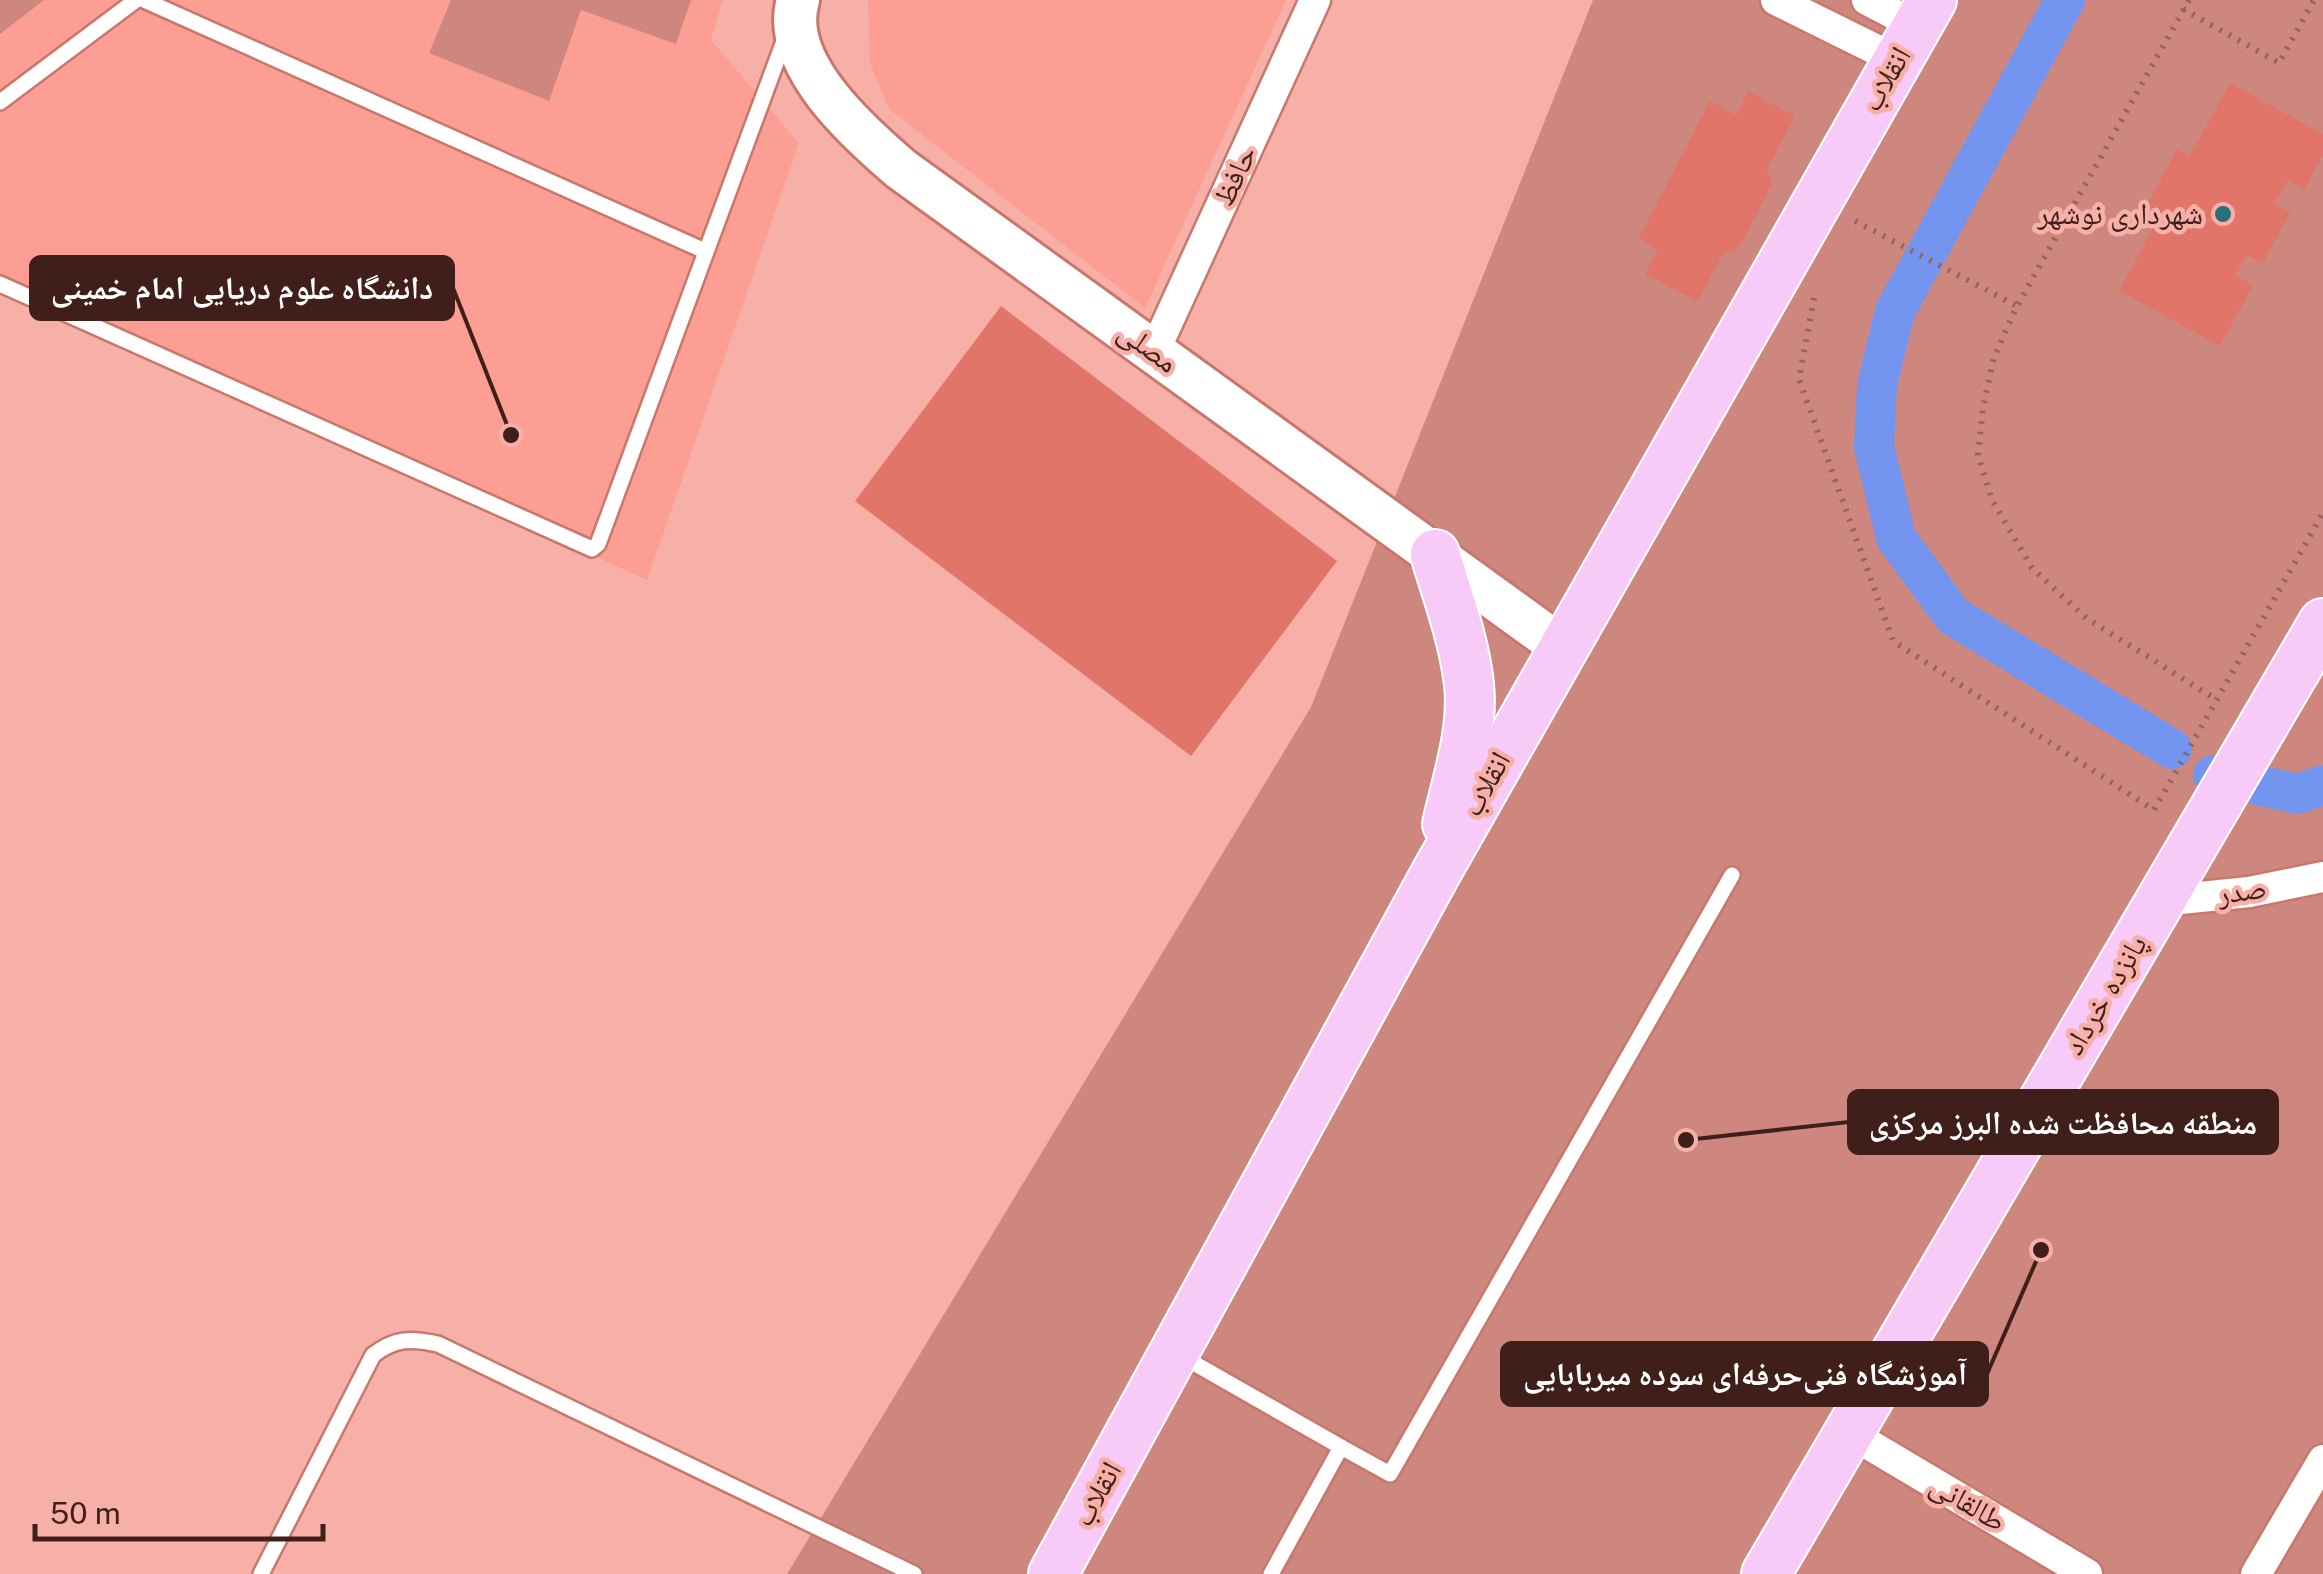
<svg xmlns="http://www.w3.org/2000/svg" width="2323" height="1574" font-family="'Public Sans','Noto Naskh Arabic',sans-serif">
	<style>
		.built { fill: #fc9e93 }
		.green { fill: #ce877e }
		.lines { fill: none; stroke-linecap: round; stroke-linejoin: round }
		.canal { stroke: #7495ef; stroke-width: 40 }
		.building { fill: #e27569 }
		.lane-casing { stroke: #c9776d; stroke-width: 20 }
		.street-casing { stroke: #c9776d; stroke-width: 35 }
		.secondary-casing { stroke: #c9776d; stroke-width: 48 }
		.primary-casing { stroke: #fff; stroke-width: 52 }
		.path { stroke: #95635c; stroke-width: 6; stroke-dasharray: 2.5 8; stroke-linecap: butt }
		.lane { stroke: #fff; stroke-width: 15 }
		.street { stroke: #fff; stroke-width: 30 }
		.secondary { stroke: #fff; stroke-width: 42 }
		.primary { stroke: #f8caf8; stroke-width: 48 }
		.poi-dot { fill: #277079; stroke: #f7b0a7; stroke-width: 4 }
		.labels { text-anchor: middle; stroke-width: 9; stroke-linejoin: round; paint-order: stroke }
		.street-label { font-size: 30px; fill: #401f1b; stroke: #f7b0a7 }
		.poi-label { font-size: 30px; fill: #401f1b; stroke: #f7b0a7; text-anchor: end }
		.leader { fill: none; stroke: #401f1b; stroke-width: 4 }
		.callout-dot { fill: #401f1b; stroke: #f7b0a7; stroke-width: 4 }
		.callout { fill: #401f1b; stroke: #401f1b; stroke-width: 4 }
		.callout-label { font-size: 32px; text-anchor: middle; font-weight: bold; fill: #fff }
	</style>
	<rect width="100%" height="100%" fill="#f7b0a7"/>
	<g class="built">
		<polygon points="0,0 723,0 711,40 799,143 647,580 0,289"/>
		<polygon points="868,0 1286,0 1145,308 889,109 870,63"/>
	</g>
	<g class="green">
		<polygon points="0,0 44,0 0,34"/>
		<polygon points="451,0 691,0 676,44 581,10 549,101 429,53"/>
		<polygon points="1593,0 2323,0 2323,1574 787,1574 1311,707"/>
	</g>
	<g class="lines">
		<g class="canal">
			<polyline points="2065,0 1895,311 1877,385 1874,447 1896,538 1953,616 2172,749"/>
			<polyline points="2213,775 2298,794 2323,785"/>
		</g>
	</g>
	<g class="building">
		<polygon points="2230,83 2323,134 2323,155 2304,189 2288,180 2274,204 2290,212 2263,263 2247,255 2235,276 2253,285 2220,346 2119,291 2160,215 2146,207 2177,149 2190,156"/>
		<polygon points="1748,91 1795,116 1767,170 1772,184 1738,249 1723,253 1698,302 1645,274 1658,249 1638,239 1710,101 1736,115"/>
		<polygon points="1001,306 1337,561 1191,756 855,501"/>
	</g>
	<g class="lines">
		<g class="lane-casing">
			<g id="lane">
				<polyline points="144,0 705,251"/>
				<polyline points="0,102 136,0"/>
				<polyline points="0,284 592,549 598,544 787,33"/>
				<polyline points="1178,1354 1341,1447 1271,1574"/>
				<polyline points="1341,1447 1390,1474 1732,875"/>
				<path d="M261,1574l112,-219c22,-17 38,-17 65,-11l476,230"/>
			</g>
		</g>
		<g class="street-casing">
			<g id="street">
				<polyline points="1776,0 1897,60"/>
				<polyline points="1867,0 1917,26"/>
				<polyline points="1154,352 1315,0"/>
				<polyline points="2161,901 2249,892 2323,877"/>
				<polyline points="1848,1432 2087,1574"/>
				<polyline points="2256,1574 2323,1460"/>
			</g>
		</g>
		<g class="secondary-casing">
			<path id="secondary" d="M798,0c-19,63 61,133 103,169l662,479"/>
		</g>
		<g class="primary-casing">
			<g id="primary">
				<path d="M1435,554c13,43 29,86 34,130 5,46 -12,96 -22,140"/>
				<polyline points="1053,1574 1437,871 1932,0"/>
				<polyline points="1766,1574 2323,623"/>
			</g>
		</g>
		<g class="path">
			<polyline points="2189,0 2017,306 1994,357 1983,408 1978,455 1992,500 2032,568 2086,618 2217,700"/>
			<polyline points="2183,9 2279,63 2314,0"/>
			<polyline points="1855,221 2017,306"/>
			<polyline points="1814,298 1799,379 1893,641 2154,810 2323,513"/>
		</g>
		<use href="#lane" class="lane"/>
		<use href="#street" class="street"/>
		<use href="#secondary" class="secondary"/>
		<use href="#primary" class="primary"/>
	</g>
	<circle class="poi-dot" cx="2223" cy="214" r="10"/>
	<g class="labels">
		<g class="street-label">
			<text transform="translate(1886 79) rotate(-60)" y="10">انقلاب</text>
			<text transform="translate(1235 176) rotate(-65)" y="10">حافظ</text>
			<text transform="translate(1148 347) rotate(36)" y="10">مصلی</text>
			<text transform="translate(1486 784) rotate(-61)" y="10">انقلاب</text>
			<text transform="translate(2242 891) rotate(-8)" y="10">صدر</text>
			<text transform="translate(2105 995) rotate(-59)" y="10">پانزده خرداد</text>
			<text transform="translate(1097 1494) rotate(-61)" y="10">انقلاب</text>
			<text transform="translate(1968 1503) rotate(31)" y="10">طالقانی</text>
		</g>
		<g class="poi-label">
			<text x="2203" y="224">شهرداری نوشهر</text>
		</g>
	</g>
	<path class="leader" d="M511 435L453 288M1686 1140L1849 1122M2041 1250L1987 1374"/>
	<g class="callout-dot">
		<circle cx="511" cy="435" r="10"/>
		<circle cx="1686" cy="1140" r="10"/>
		<circle cx="2041" cy="1250" r="10"/>
	</g>
	<g class="callout">
		<rect x="31" y="257" width="422" height="62" rx="10"/>
		<rect x="1849" y="1091" width="428" height="62" rx="10"/>
		<rect x="1502" y="1343" width="485" height="62" rx="10"/>
	</g>
	<g class="callout-label">
		<text x="242" y="299">دانشگاه علوم دریایی امام خمینی</text>
		<text x="2063" y="1134">منطقه محافظت شده البرز مرکزی</text>
		<text x="1745" y="1385">آموزشگاه فنی‌حرفه‌ای سوده میربابایی</text>
	</g>
	<path d="M35 1524v15h288v-15" fill="none" stroke="#401f1b" stroke-width="5"/>
	<text x="50" y="1524" font-size="30" fill="#401f1b" stroke="#f7b0a7" stroke-width="8" paint-order="stroke">50 m</text>
</svg>
